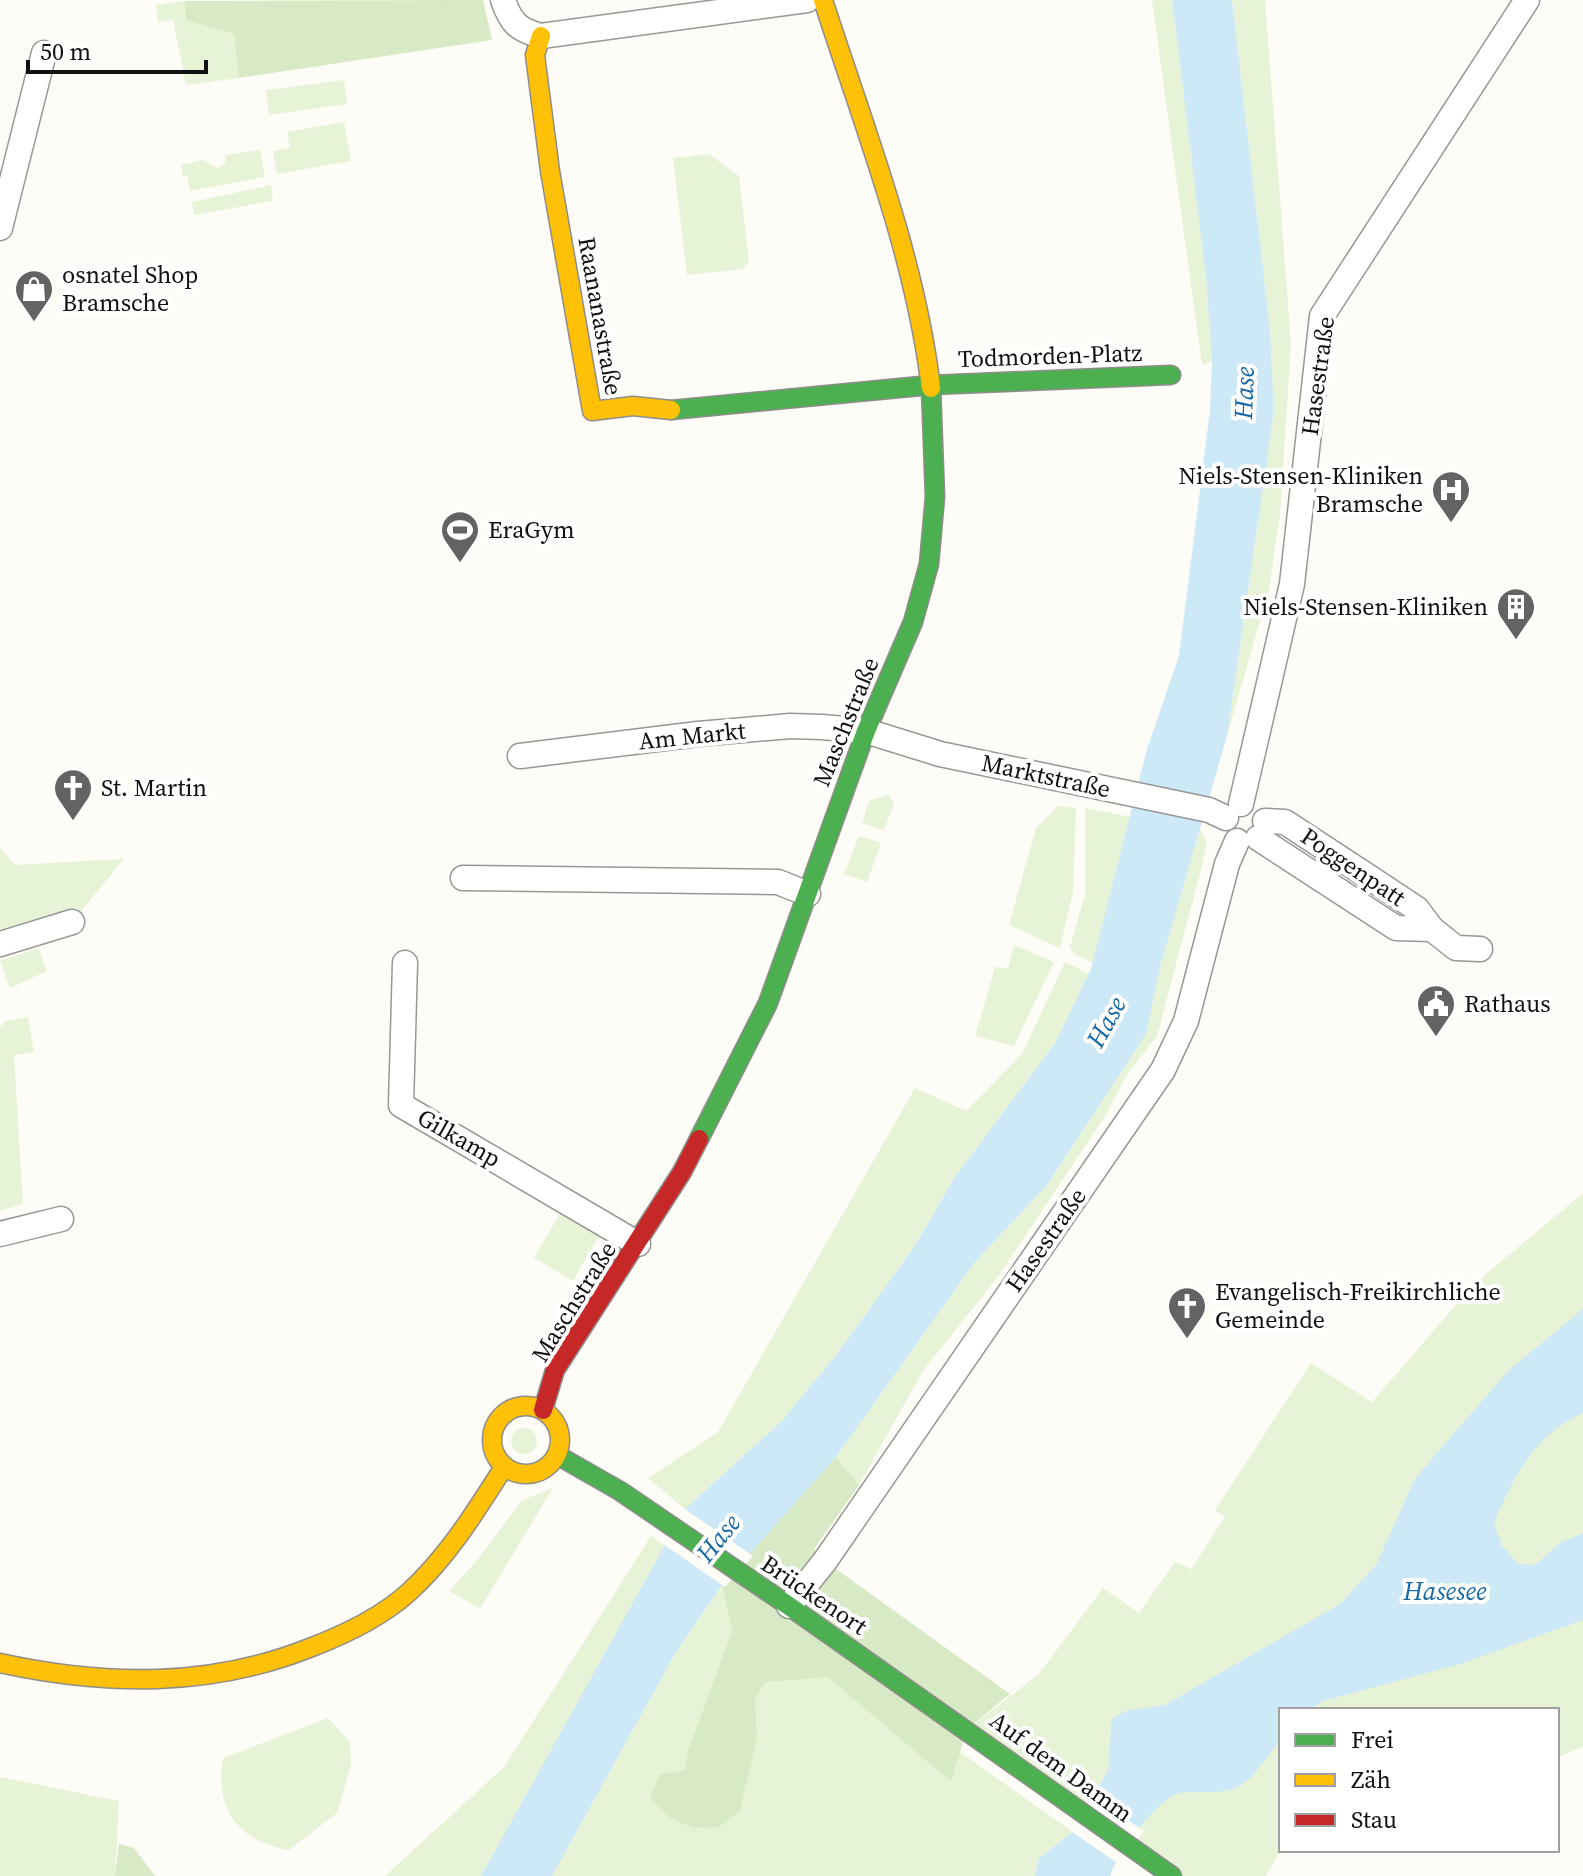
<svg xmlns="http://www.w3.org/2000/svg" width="1583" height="1876" font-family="'Source Serif 4',serif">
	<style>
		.green { fill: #e7f3d7 }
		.forest { fill: #d8eac5 }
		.water { fill: #cde8f7 }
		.pier { fill: #fdfcf7 }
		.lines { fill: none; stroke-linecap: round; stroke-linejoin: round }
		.street-casing { stroke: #979795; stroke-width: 27 }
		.fast-casing { stroke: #8e8d8b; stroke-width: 21 }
		.slow-casing { stroke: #8e8d8b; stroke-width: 21 }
		.jam-casing { stroke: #8e8d8b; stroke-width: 21 }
		.street { stroke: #fffffe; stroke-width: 24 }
		.fast { stroke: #4caf50; stroke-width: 18 }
		.slow { stroke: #ffc107; stroke-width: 18 }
		.jam { stroke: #c62828; stroke-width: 18 }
		.labels { text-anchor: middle; stroke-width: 8; stroke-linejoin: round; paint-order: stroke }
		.poi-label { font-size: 24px; fill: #111; stroke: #fff; text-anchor: start }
		.street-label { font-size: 24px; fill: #111; stroke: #fff }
		.water-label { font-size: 26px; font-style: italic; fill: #1768a6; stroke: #fff }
	</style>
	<rect width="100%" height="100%" fill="#fdfcf7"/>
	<g class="green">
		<polygon points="1152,0 1172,0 1206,276 1212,361 1202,365"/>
		<polygon points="1232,0 1265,0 1291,344 1280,514 1269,590 1227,736 1274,411 1270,330"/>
		<polygon points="185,1 187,20 234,34 239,78 186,85 173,20 158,22 156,5"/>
		<polygon points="344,80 347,104 269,115 266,90"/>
		<polygon points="344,122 351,161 277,174 273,151 290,148 287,132"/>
		<polygon points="260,150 265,177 190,191 187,176 183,176 181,165 203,160 217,168 225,163 226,155"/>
		<polygon points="709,154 739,176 749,261 743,269 687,275 673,158"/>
		<polygon points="271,185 273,201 194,215 192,202"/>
		<polygon points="889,795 894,804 884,830 862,823 869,801"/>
		<polygon points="1058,806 1076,808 1073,892 1060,948 1009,925 1036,828"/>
		<polygon points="1085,808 1131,817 1093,963 1074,954 1070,947 1085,895"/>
		<polygon points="1200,829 1207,842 1202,866 1157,1036 1127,1075 1104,1118 997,1278 923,1371 859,1485 836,1457 974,1263 1047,1185 1146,1034 1161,963"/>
		<polygon points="859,836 881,843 867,882 844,874"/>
		<polygon points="0,847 15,865 124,859 72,922 0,944"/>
		<polygon points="1014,945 1054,962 1014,1046 975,1036 995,967 1008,968"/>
		<polygon points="38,948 47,971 10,988 0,961"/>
		<polygon points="1065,962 1089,974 1055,1043 955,1177 914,1247 840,1350 782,1421 685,1509 648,1478 718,1432 915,1088 966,1111 1022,1054"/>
		<polygon points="28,1017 34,1052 14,1055 23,1204 0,1211 0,1027 5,1021"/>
		<polygon points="1583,1193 1583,1746 1557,1758 1557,1710 1281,1710 1281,1850 1266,1876 1172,1876 967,1729 1038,1675 1103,1588 1139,1613 1175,1562 1191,1569 1225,1517 1215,1510 1311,1363 1372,1402 1474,1284"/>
		<polygon points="561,1212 600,1234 573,1281 534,1258"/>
		<circle cx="524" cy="1441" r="13"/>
		<polygon points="553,1488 480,1609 449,1591 478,1559 522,1500"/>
		<polygon points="651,1536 666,1546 481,1876 385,1876 504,1767"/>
		<polygon points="722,1585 732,1631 688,1750 685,1770 650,1797 757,1738 755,1698 766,1682 828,1676 951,1782 960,1752 1073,1832 1040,1858 1035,1876 552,1876 676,1652"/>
		<path d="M328,1718l22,24 1,23 -14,48 -48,37c-51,-9 -75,-41 -66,-92z"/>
		<polygon points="0,1777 119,1801 115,1876 0,1876"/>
	</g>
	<g class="forest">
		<polygon points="483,0 492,40 239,78 234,34 186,20 185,1"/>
		<polygon points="836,1457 859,1485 814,1549 825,1561 1010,1694 967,1729 951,1782 828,1677 766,1682 755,1698 757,1738 740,1811 719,1827 694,1828 669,1818 650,1797 660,1774 685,1770 688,1750 732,1631 722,1585"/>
		<polygon points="119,1844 134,1848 155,1876 115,1876"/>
	</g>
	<g class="water">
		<polygon points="1172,0 1232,0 1270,330 1274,411 1227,736 1161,963 1146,1034 1047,1185 974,1263 836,1457 722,1585 676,1652 552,1876 481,1876 685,1509 782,1421 840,1350 914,1247 955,1177 1055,1043 1091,969 1147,749 1179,656 1210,410 1212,361 1206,276"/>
		<path d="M1583,1309v104c-49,22 -69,63 -89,110l8,23 16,18 17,1 25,-22 23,-10v87l-123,44 -137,37 -13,9h-29v29c-12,14 -25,37 -40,46 -17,11 -43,5 -61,8 -22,4 -63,62 -70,83h-75l4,-18 34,-26 36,-64 2,-48 14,-9 40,-6 175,-101 36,-39 38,-84 10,-13 85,-98z"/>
	</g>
	<g class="pier">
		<polygon points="682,1507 753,1556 725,1587 663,1544"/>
		<polygon points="1090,1794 1144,1831 1119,1864 1069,1830"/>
	</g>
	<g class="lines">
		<g class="street-casing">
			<g id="street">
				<path d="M503,0c8,23 15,30 38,36l266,-36"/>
				<polyline points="0,228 44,53"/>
				<polyline points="520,756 698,734 790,726 822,727 866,731 940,754 1209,810 1226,818"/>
				<polyline points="1241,804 1292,584 1322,316 1527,0"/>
				<polyline points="1265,821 1285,822 1378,883 1417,909 1432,929 1456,948 1480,949"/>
				<polyline points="1258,838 1396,928 1432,929"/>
				<polyline points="463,878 778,882 808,894"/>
				<polyline points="0,944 72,922"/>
				<polyline points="405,963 401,1105 638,1244"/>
				<polyline points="0,1234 61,1219"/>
				<polyline points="789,1606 825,1561 1163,1070 1186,1021 1227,864 1237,841"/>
			</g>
		</g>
		<g class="fast-casing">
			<g id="fast">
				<polyline points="671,410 931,385 1171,375"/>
				<polyline points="699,1139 768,1003 866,731 913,622 929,564 935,497 931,388"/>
				<polyline points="557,1455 620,1491 789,1606 1172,1876"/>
			</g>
		</g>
		<g class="slow-casing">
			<g id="slow">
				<path d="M823,0c41,127 92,255 108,388"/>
				<polyline points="541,36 535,55 550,171 592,411 633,406 671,410"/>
				<circle cx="526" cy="1440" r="34"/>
				<path d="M0,1663c106,23 210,25 312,-16 34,-13 69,-30 96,-54 39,-35 68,-82 96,-126"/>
			</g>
		</g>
		<g class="jam-casing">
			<polyline id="jam" points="543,1410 555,1370 682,1172 699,1139"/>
		</g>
		<use href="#street" class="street"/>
		<use href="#fast" class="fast"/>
		<use href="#slow" class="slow"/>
		<use href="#jam" class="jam"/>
	</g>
	<defs>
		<g id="shop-pin" transform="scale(2)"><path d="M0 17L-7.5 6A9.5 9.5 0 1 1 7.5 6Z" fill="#646362" stroke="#fff"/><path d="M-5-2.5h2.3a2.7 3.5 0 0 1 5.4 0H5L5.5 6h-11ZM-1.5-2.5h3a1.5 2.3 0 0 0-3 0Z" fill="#fff"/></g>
		<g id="hospital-pin" transform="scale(2)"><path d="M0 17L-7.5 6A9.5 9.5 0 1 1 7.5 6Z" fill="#646362" stroke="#fff"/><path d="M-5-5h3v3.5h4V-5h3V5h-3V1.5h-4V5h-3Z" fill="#fff"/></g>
		<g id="stadium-pin" transform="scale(2)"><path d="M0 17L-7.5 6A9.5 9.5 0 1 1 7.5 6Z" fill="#646362" stroke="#fff"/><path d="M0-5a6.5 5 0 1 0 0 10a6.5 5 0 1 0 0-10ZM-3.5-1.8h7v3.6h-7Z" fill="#fff"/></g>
		<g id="building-pin" transform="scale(2)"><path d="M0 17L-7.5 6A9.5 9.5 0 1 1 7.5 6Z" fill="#646362" stroke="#fff"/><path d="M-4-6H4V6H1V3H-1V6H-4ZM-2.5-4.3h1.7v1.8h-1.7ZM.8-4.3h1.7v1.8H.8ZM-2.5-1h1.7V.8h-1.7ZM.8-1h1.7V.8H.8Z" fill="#fff"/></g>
		<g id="church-pin" transform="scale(2)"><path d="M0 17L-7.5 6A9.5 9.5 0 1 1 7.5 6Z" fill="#646362" stroke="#fff"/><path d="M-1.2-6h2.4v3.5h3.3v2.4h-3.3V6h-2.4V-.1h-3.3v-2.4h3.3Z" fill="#fff"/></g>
		<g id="civic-pin" transform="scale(2)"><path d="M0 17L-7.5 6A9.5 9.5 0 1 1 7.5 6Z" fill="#646362" stroke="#fff"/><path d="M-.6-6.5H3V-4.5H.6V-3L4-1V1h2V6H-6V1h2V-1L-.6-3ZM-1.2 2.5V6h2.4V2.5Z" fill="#fff"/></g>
	</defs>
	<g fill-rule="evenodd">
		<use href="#shop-pin" x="34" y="289"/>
		<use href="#hospital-pin" x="1451" y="490"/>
		<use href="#stadium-pin" x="460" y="530"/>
		<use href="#building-pin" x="1516" y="607"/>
		<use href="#church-pin" x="73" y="788"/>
		<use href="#civic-pin" x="1436" y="1004"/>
		<use href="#church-pin" x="1187" y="1306"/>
	</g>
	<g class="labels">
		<g class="poi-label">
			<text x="62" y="283">osnatel Shop<tspan x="62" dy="28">Bramsche</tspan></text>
			<text x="1423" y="484" text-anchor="end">Niels-Stensen-Kliniken<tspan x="1423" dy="28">Bramsche</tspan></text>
			<text x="488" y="538">EraGym</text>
			<text x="1488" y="615" text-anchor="end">Niels-Stensen-Kliniken</text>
			<text x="101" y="796">St. Martin</text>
			<text x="1464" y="1012">Rathaus</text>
			<text x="1215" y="1300">Evangelisch-Freikirchliche<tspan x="1215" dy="28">Gemeinde</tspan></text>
		</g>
		<g class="street-label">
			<text transform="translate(600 316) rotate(80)" y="8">Raananastraße</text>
			<text transform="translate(1050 356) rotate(-2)" y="8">Todmorden-Platz</text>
			<text transform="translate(1318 376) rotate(-82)" y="8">Hasestraße</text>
			<text transform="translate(846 722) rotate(-68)" y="8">Maschstraße</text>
			<text transform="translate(692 736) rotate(-6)" y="8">Am Markt</text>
			<text transform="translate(1046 776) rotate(12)" y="8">Marktstraße</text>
			<text transform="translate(1353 867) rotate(34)" y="8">Poggenpatt</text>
			<text transform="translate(459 1138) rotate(30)" y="8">Gilkamp</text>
			<text transform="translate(1046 1240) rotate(-55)" y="8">Hasestraße</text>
			<text transform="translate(574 1302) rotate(-58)" y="8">Maschstraße</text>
			<text transform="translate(814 1595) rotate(34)" y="8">Brückenort</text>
			<text transform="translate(1061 1767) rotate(36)" y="8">Auf dem Damm</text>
		</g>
		<g class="water-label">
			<text transform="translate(1244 393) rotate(-88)" y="9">Hase</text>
			<text transform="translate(1106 1022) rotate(-61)" y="9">Hase</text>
			<text transform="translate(718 1538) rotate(-51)" y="9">Hase</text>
			<text x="1445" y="1600">Hasesee</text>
		</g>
	</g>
	<rect x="1279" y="1708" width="280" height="144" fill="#ffffff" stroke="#a0a0a0" stroke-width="2"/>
	<rect x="1295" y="1734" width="40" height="12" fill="#4caf50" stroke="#a0a0a0" stroke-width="2"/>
	<text x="1351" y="1748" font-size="24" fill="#111111">Frei</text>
	<rect x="1295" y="1774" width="40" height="12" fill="#ffc107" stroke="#a0a0a0" stroke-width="2"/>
	<text x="1351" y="1788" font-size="24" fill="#111111">Zäh</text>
	<rect x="1295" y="1814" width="40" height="12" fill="#c62828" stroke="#a0a0a0" stroke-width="2"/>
	<text x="1351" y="1828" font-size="24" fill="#111111">Stau</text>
	<path d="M28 60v12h178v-12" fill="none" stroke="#111111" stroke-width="4"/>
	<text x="40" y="60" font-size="24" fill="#111111" stroke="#ffffff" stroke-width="6" paint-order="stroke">50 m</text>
</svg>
